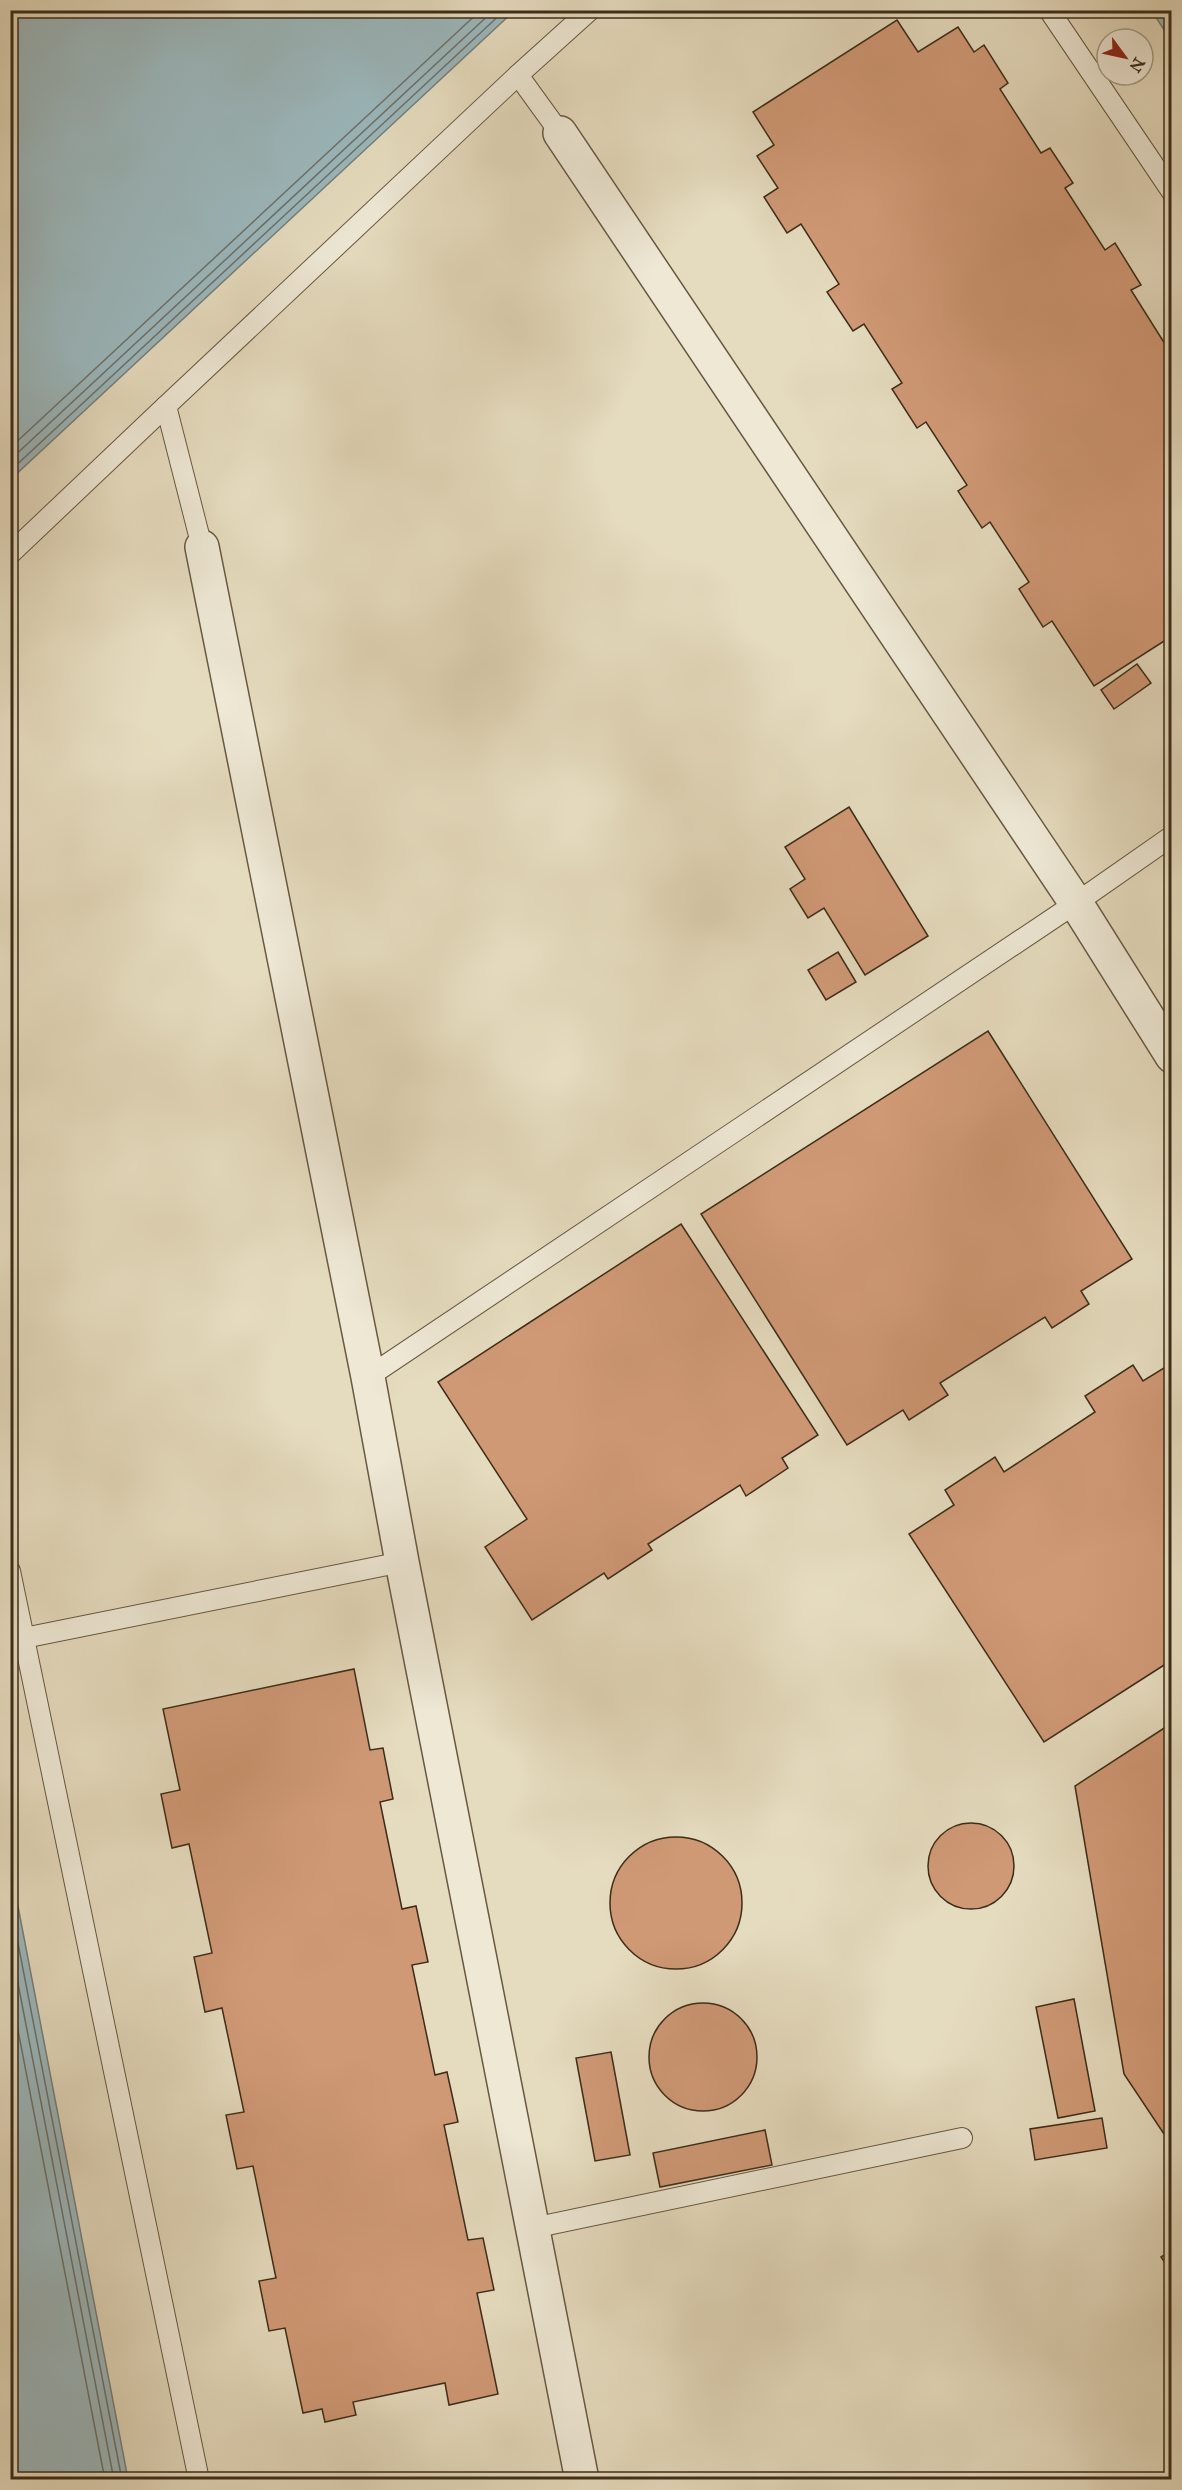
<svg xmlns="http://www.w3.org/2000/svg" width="1182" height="2490" font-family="'IM FELL Great Primer',serif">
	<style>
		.water { fill: #9cb8bd; stroke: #76807b; stroke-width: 1.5 }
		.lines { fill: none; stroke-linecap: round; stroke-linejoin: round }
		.shore { stroke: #6c726a; stroke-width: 1.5 }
		.building { fill: #d09976; stroke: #3d2d18; stroke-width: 1.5 }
		.service-casing { stroke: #675842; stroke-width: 22 }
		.minor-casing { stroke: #675842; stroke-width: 36 }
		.service { stroke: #eee8d5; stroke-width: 20 }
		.minor { stroke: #eee8d5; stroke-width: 33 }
	</style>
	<rect width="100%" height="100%" fill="#e5dbbe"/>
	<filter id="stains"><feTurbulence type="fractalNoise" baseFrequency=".00333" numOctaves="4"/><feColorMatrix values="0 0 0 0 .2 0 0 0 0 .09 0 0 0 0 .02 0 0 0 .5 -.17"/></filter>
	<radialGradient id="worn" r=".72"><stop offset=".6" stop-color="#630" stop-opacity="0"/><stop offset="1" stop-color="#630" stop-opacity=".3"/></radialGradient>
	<g class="water">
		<polygon points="11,10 514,10 514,11 11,479"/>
		<polygon points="1152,11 1171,11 1171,41"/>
		<polygon points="11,1870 128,2479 11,2479"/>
	</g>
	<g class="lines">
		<g class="shore">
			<polyline points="10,448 481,10"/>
			<polyline points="10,460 494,10"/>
			<polyline points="10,471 505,10"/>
			<polyline points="10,1902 122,2480"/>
			<polyline points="10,1942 114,2480"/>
			<polyline points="10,1989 105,2480"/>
		</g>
	</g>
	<g class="building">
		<polygon points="897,20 918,52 958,27 974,52 984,45 1008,83 1000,89 1041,153 1050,148 1073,183 1065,188 1105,250 1115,243 1141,285 1131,290 1170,352 1172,350 1172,636 1094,686 1052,621 1043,627 1019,589 1029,582 990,522 982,528 958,491 967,485 926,422 917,428 892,389 902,383 864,324 853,331 827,292 839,284 801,224 787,233 764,197 778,188 757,156 774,145 753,112"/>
		<polygon points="1137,664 1151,683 1114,709 1101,690"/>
		<polygon points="849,807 928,936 865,975 824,908 808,918 790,889 805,879 785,847"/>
		<polygon points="838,952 856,982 826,1000 808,970"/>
		<polygon points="988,1031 1132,1259 1081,1291 1089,1304 1052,1328 1045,1317 940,1383 948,1395 909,1420 903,1410 847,1445 701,1214"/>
		<polygon points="681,1224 818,1435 782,1458 788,1468 746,1496 740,1485 648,1544 652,1550 608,1579 604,1573 532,1620 485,1547 527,1519 438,1382"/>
		<polygon points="1172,1363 1172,1660 1044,1742 909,1534 954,1505 945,1490 995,1457 1004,1472 1095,1412 1085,1396 1133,1365 1143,1381"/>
		<polygon points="354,1669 370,1750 383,1748 393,1799 380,1802 402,1909 416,1906 428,1962 412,1965 435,2075 447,2072 458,2122 444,2125 468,2240 483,2238 494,2290 477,2293 498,2394 449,2405 445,2383 353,2402 356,2415 325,2422 322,2409 303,2413 285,2328 269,2331 259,2281 276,2278 253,2166 237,2169 226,2115 244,2112 222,2008 205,2012 194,1957 212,1953 189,1844 172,1848 161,1794 180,1790 163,1709"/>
		<polygon points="1172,1723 1172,2146 1124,2074 1075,1786"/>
		<circle cx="971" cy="1866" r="43"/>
		<circle cx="676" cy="1903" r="66"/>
		<polygon points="1074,1999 1095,2111 1058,2118 1036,2007"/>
		<circle cx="703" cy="2057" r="54"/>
		<polygon points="611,2052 630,2155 595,2161 576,2058"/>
		<polygon points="1102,2118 1107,2148 1035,2160 1030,2129"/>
		<polygon points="765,2130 772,2165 660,2187 653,2153"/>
		<polygon points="1172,2250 1172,2273 1161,2257"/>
	</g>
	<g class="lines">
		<g class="service-casing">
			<g id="service">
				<polyline points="1049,10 1172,192"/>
				<polyline points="560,133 518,75 590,10"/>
				<polyline points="202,547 166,406 518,75"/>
				<polyline points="10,554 166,406"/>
				<polyline points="368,1377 1076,903 1172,836"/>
				<polyline points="10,1571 199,2480"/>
				<polyline points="24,1638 402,1562"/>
				<polyline points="533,2228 962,2138"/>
			</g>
		</g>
		<g class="minor-casing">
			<g id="minor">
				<polyline points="560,133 1076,903 1172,1056"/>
				<polyline points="202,547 368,1377 402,1562 582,2480"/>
			</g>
		</g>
		<use href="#service" class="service"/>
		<use href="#minor" class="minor"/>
	</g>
	<rect width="1182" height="2490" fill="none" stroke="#e5dbbe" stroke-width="36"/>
	<rect x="12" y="12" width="1158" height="2466" fill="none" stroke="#3d2d18" stroke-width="3"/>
	<rect x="18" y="18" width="1146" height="2454" fill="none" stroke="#3d2d18" stroke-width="1.5"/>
	<g transform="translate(1125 57) rotate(123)"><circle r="28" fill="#eee8d5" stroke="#a79d89" stroke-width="1.5"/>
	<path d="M0-4.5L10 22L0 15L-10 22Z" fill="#8f2418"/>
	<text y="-9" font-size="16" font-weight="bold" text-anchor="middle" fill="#3d2d18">N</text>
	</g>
	<rect width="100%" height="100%" filter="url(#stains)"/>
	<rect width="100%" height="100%" fill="url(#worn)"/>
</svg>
